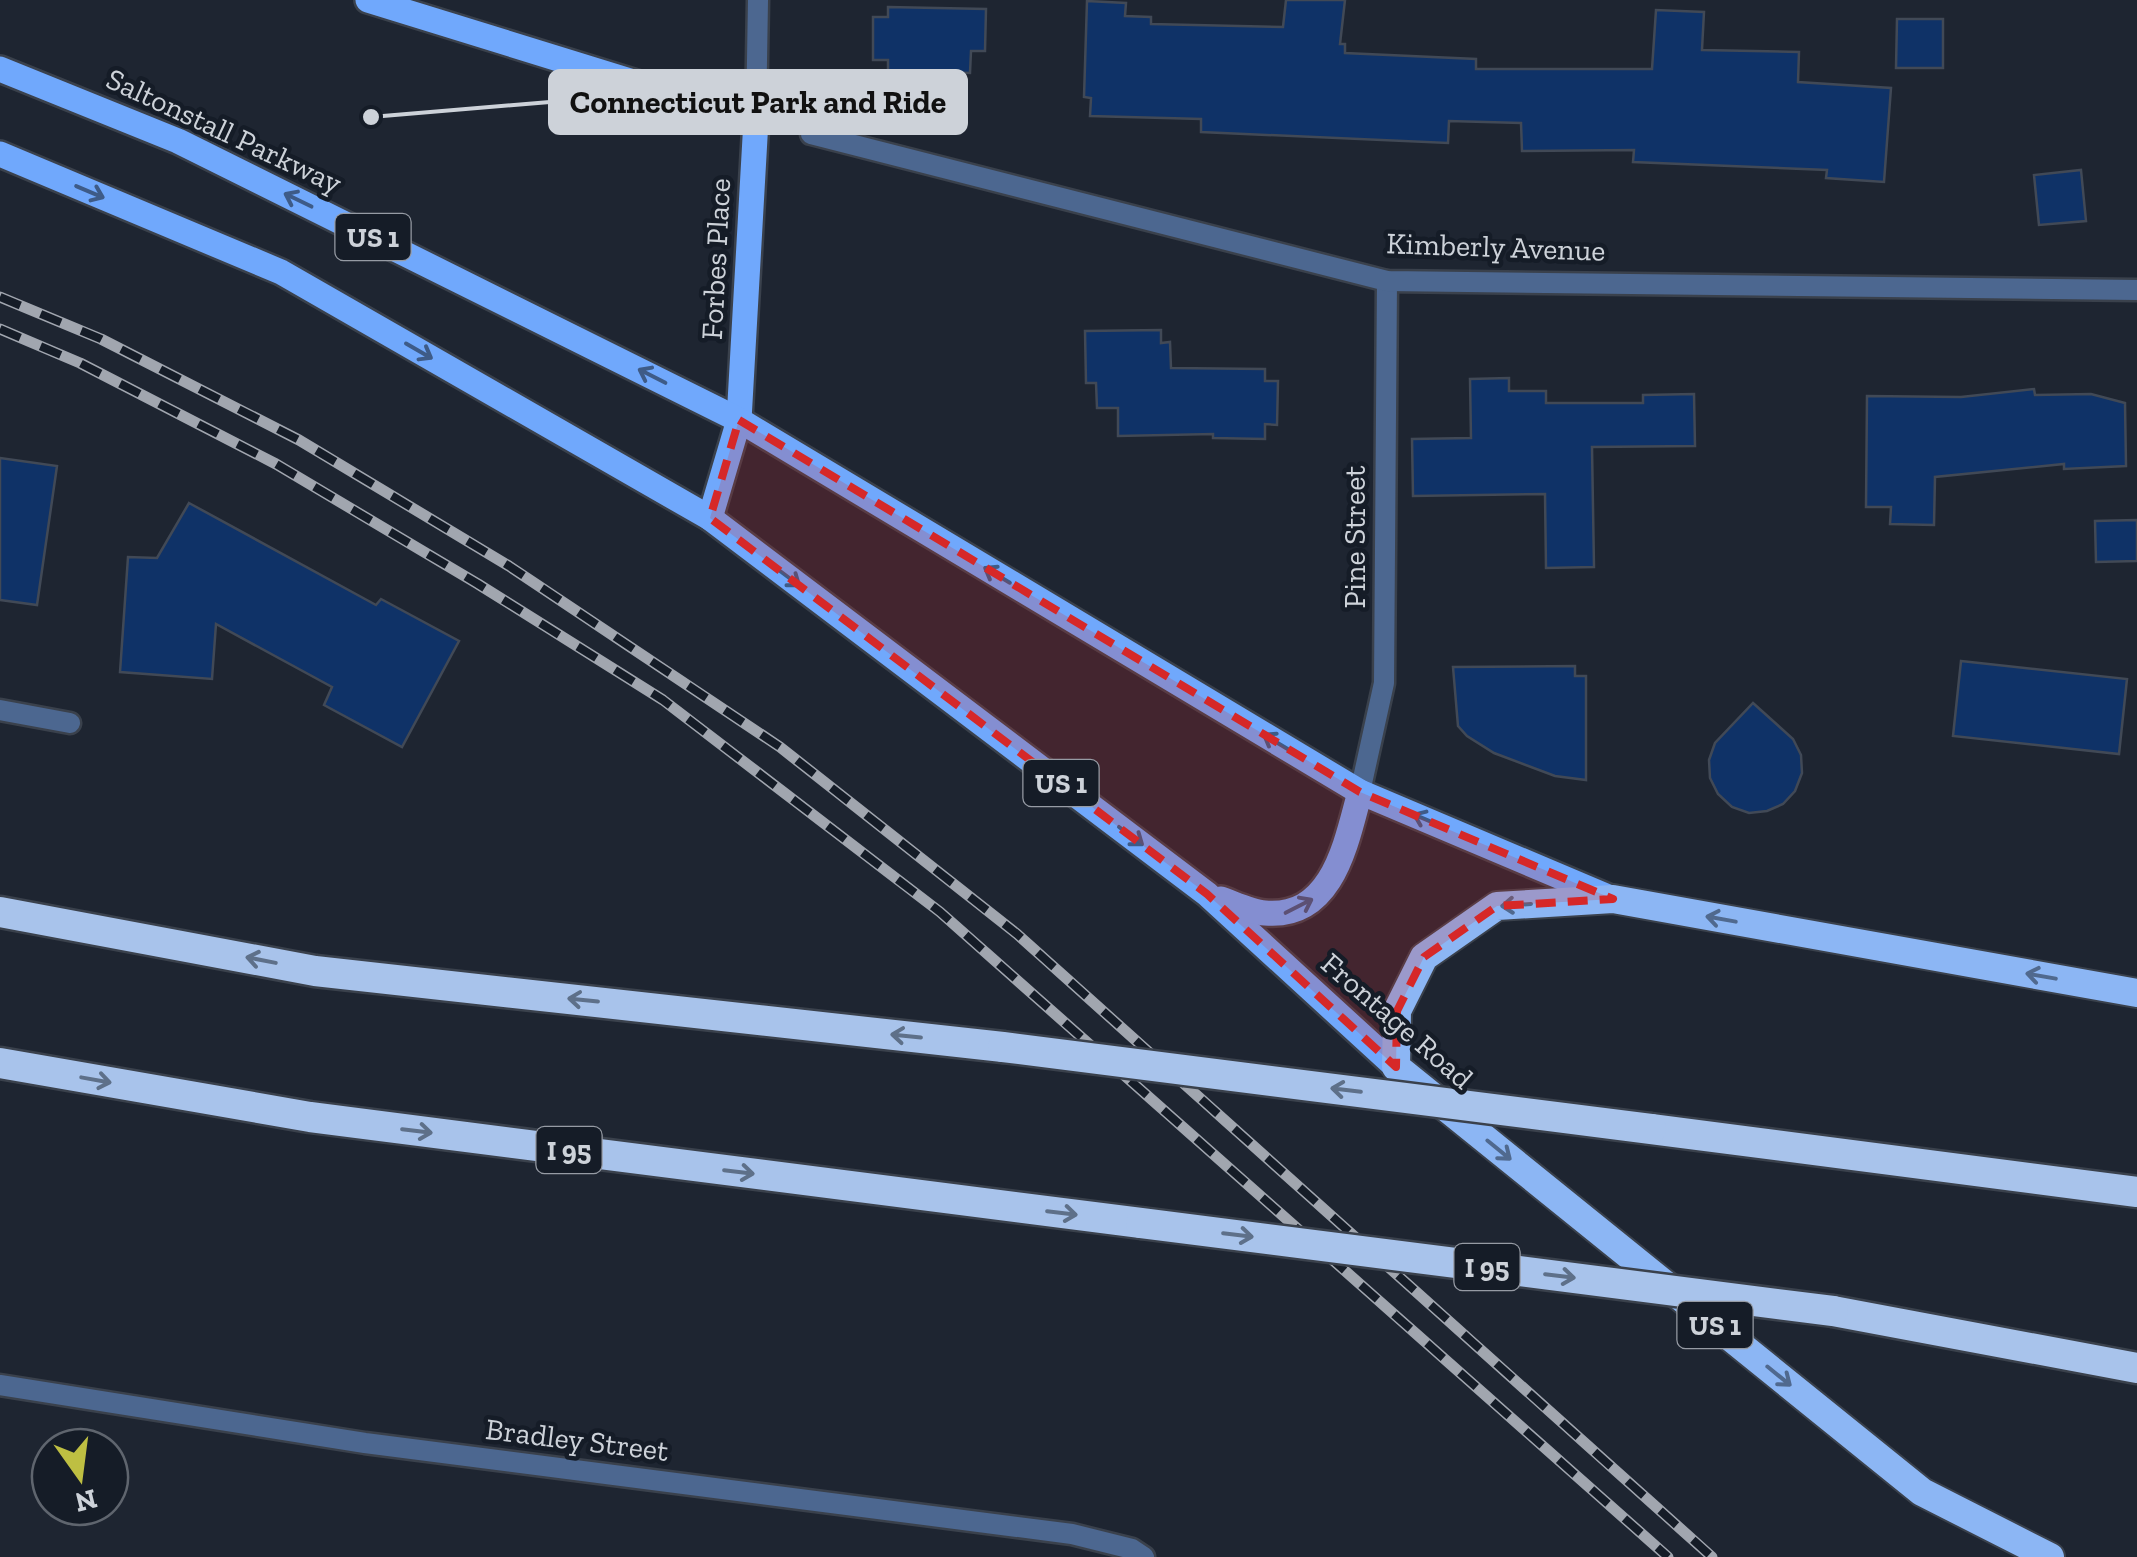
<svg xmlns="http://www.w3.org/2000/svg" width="2137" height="1557" font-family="'Zilla Slab',serif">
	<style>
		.building { fill: #0f3267; stroke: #414956; stroke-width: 2.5 }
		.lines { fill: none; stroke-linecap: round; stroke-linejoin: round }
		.minor-casing { stroke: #3a414c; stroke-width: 25 }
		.tertiary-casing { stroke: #3a414c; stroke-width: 25 }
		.primary-casing { stroke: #3a414c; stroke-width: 30 }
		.trunk-casing { stroke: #3a414c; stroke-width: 32 }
		.motorway-casing { stroke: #3a414c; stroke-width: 35 }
		.minor { stroke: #4c6790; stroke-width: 20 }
		.tertiary { stroke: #4c6790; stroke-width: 20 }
		.primary { stroke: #70a8fc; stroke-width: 25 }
		.trunk { stroke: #8cb6f4; stroke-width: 28 }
		.motorway { stroke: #a8c3eb; stroke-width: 30 }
		.rail-casing { stroke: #a1a6af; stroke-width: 11 }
		.rail { stroke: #151c27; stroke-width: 8; stroke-dasharray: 22; stroke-linecap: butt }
		.motorway-bridge-casing { stroke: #3a414c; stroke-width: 35; stroke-linecap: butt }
		.motorway-bridge { stroke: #a8c3eb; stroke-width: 30 }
		.oneway { stroke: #3e5b87 }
		.oneway2 { stroke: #50698e }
		.oneway3 { stroke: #5e7089 }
		.marked { fill: #d62828; fill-opacity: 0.2; stroke: #d62828; stroke-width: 8; stroke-dasharray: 20 12; stroke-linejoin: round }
		.labels { text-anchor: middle; stroke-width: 9; stroke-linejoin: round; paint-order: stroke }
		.shield { fill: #151c27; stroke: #969ba4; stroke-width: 2.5 }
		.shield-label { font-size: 28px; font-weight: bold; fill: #cdd2d9 }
		.street-label { font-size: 30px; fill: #cdd2d9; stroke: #151c27 }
		.leader { fill: none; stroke: #cdd2d9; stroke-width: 4 }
		.callout-dot { fill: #cdd2d9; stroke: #151c27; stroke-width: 4 }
		.callout { fill: #cdd2d9; stroke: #cdd2d9; stroke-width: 4 }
		.callout-label { font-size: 32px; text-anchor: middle; font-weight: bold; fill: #111 }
	</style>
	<rect width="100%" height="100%" fill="#1e2531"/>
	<g class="building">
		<polygon points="1286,0 1345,0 1340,44 1345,44 1345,53 1476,59 1476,69 1652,69 1656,10 1704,12 1702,50 1799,52 1798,82 1891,88 1884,182 1826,178 1827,170 1633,162 1634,150 1522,151 1521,123 1449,121 1448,143 1201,132 1201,119 1090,116 1091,98 1084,97 1087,1 1126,3 1125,16 1151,17 1151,24 1283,27"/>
		<polygon points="888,7 986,9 985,51 971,51 970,73 942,72 942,76 888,75 888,60 873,60 873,17 888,17"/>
		<polygon points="1897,19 1943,19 1943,68 1896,68"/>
		<polygon points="2081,170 2086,221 2039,225 2034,175"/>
		<polygon points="1161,330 1161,343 1170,342 1171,368 1265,369 1265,381 1278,381 1277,425 1265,424 1265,439 1213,438 1213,434 1118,436 1118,408 1097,408 1096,383 1086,383 1085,331"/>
		<polygon points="1509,378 1509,391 1546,391 1546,403 1643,403 1643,395 1694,394 1695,446 1592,447 1594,567 1546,568 1545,494 1413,496 1412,439 1471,438 1470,379"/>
		<polygon points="2034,389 2035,395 2091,394 2125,403 2126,466 2064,469 2064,464 1935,477 1934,525 1890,524 1891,507 1866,507 1867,396 1961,397"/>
		<polygon points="0,458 57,466 37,605 0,600"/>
		<polygon points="189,503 376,605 381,599 459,641 402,747 324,705 332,687 216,624 212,679 120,672 128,557 157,558"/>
		<polygon points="2137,520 2137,561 2096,562 2095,521"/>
		<polygon points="1961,661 2127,679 2119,754 1953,736"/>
		<polygon points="1575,666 1575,676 1586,676 1586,780 1555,776 1494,753 1467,736 1458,726 1453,667"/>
		<polygon points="1753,703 1793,739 1801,755 1802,773 1795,791 1783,804 1767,811 1749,813 1732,807 1718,794 1710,778 1709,760 1715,743"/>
	</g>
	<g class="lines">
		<g class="minor-casing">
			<g id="minor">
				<polyline points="0,710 70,723"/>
				<polyline points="1360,792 1384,683 1387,281"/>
				<polyline points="0,1385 365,1443 1072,1534 1132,1549 1144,1557"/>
			</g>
		</g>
		<g class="tertiary-casing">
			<g id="tertiary">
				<polyline points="756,120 758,0"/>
				<polyline points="811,134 1387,281 2137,290"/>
			</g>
		</g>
		<g class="primary-casing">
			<g id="primary">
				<polyline points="368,0 756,120 739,420 710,518"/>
				<polyline points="0,69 178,141 739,420 1360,792 1613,899"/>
				<polyline points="0,154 281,272 710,518 1207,894 1396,1067"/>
				<path d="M1221,899c14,5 30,13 44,14 68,6 81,-70 95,-121"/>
			</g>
		</g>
		<g class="trunk-casing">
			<polyline id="trunk" points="2050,1557 1922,1492 1396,1067 1397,1011 1424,957 1497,906 1613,899 2137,993"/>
		</g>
		<g class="motorway-casing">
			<g id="motorway">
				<polyline points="0,912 315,971 1003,1047"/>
				<polyline points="0,1063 310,1117 1141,1223"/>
				<polyline points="1651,1129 2137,1192"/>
				<polyline points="1833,1311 2137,1368"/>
			</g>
		</g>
		<use href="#minor" class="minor"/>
		<use href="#tertiary" class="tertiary"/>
		<use href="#primary" class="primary"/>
		<use href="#trunk" class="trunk"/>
		<use href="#motorway" class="motorway"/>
		<g class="rail-casing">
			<g id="rail">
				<polyline points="0,297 101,339 299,440 509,566 780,747 1017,934 1712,1557"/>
				<polyline points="0,329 80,363 276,464 478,584 663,700 940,912 1668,1557"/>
			</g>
		</g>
		<use href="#rail" class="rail"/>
		<g class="motorway-bridge-casing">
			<g id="motorway-bridge">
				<polyline points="1003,1047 1651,1129"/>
				<polyline points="1141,1223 1833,1311"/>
			</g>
		</g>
		<use href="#motorway-bridge" class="motorway-bridge"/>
	</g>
	<defs><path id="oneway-shaft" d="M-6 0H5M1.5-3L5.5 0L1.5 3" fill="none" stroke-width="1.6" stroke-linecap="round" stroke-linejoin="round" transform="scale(2.5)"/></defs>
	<g class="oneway">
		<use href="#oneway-shaft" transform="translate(90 192) rotate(23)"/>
		<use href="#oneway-shaft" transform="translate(298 200) rotate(-154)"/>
		<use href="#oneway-shaft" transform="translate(419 351) rotate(30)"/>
		<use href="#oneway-shaft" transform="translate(652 376) rotate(-153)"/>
		<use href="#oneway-shaft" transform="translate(997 575) rotate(-149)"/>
		<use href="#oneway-shaft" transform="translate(788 577) rotate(37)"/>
		<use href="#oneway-shaft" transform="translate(1276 742) rotate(-149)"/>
		<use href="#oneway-shaft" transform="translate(1427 820) rotate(-157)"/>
		<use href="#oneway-shaft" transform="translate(1131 836) rotate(37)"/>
		<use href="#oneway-shaft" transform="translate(1299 906) rotate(-27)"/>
	</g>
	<g class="oneway2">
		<use href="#oneway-shaft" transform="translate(1516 905) rotate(176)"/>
		<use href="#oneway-shaft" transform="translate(1721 919) rotate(-170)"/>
		<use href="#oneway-shaft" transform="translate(2041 976) rotate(-170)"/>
		<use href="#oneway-shaft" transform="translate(1499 1150) rotate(39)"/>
		<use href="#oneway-shaft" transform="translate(1779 1376) rotate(39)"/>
	</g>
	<g class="oneway3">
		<use href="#oneway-shaft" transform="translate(261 960) rotate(-169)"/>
		<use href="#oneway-shaft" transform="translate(583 1000) rotate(-174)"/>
		<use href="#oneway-shaft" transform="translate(906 1036) rotate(-174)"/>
		<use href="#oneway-shaft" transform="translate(96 1080) rotate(10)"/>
		<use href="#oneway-shaft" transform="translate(1346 1090) rotate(-173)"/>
		<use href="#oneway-shaft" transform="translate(417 1131) rotate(7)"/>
		<use href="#oneway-shaft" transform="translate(739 1172) rotate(7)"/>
		<use href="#oneway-shaft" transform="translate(1062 1213) rotate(7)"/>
		<use href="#oneway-shaft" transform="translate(1238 1235) rotate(7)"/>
		<use href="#oneway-shaft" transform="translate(1560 1276) rotate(7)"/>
	</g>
	<path class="marked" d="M739,420l621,372 253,107 -116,7 -73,51 -27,54 -1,56 -189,-173 -497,-376z"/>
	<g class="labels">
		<g class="shield">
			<rect x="335.5" y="214" width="75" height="46" rx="8"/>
			<rect x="1023.5" y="760" width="75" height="46" rx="8"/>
			<rect x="536.5" y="1127" width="65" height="46" rx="8"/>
			<rect x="1454.5" y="1244" width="65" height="46" rx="8"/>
			<rect x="1677.5" y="1302" width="75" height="46" rx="8"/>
		</g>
		<g class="shield-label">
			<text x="373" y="247">US 1</text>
			<text x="1061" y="793">US 1</text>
			<text x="569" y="1160">I 95</text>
			<text x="1487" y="1277">I 95</text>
			<text x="1715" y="1335">US 1</text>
		</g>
		<g class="street-label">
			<text transform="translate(224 131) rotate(25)" y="10">Saltonstall Parkway</text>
			<text transform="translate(1496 247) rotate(2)" y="10">Kimberly Avenue</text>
			<text transform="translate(716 259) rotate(-87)" y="10">Forbes Place</text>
			<text transform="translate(1355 537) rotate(-90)" y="10">Pine Street</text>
			<text transform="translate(1397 1021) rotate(41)" y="10">Frontage Road</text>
			<text transform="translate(577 1440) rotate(7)" y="10">Bradley Street</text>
		</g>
	</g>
	<path class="leader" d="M371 117L550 102"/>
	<circle class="callout-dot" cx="371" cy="117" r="10"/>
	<rect class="callout" x="550" y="71" width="416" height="62" rx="10"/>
	<g class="callout-label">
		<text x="758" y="113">Connecticut Park and Ride</text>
	</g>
	<g transform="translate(80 1477) rotate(166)"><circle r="48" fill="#151c27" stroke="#5f656e" stroke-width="2.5"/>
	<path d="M0-8L18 38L0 25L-18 38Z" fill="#bebf42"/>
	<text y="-15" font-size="28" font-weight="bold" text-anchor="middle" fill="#cdd2d9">N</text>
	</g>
</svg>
